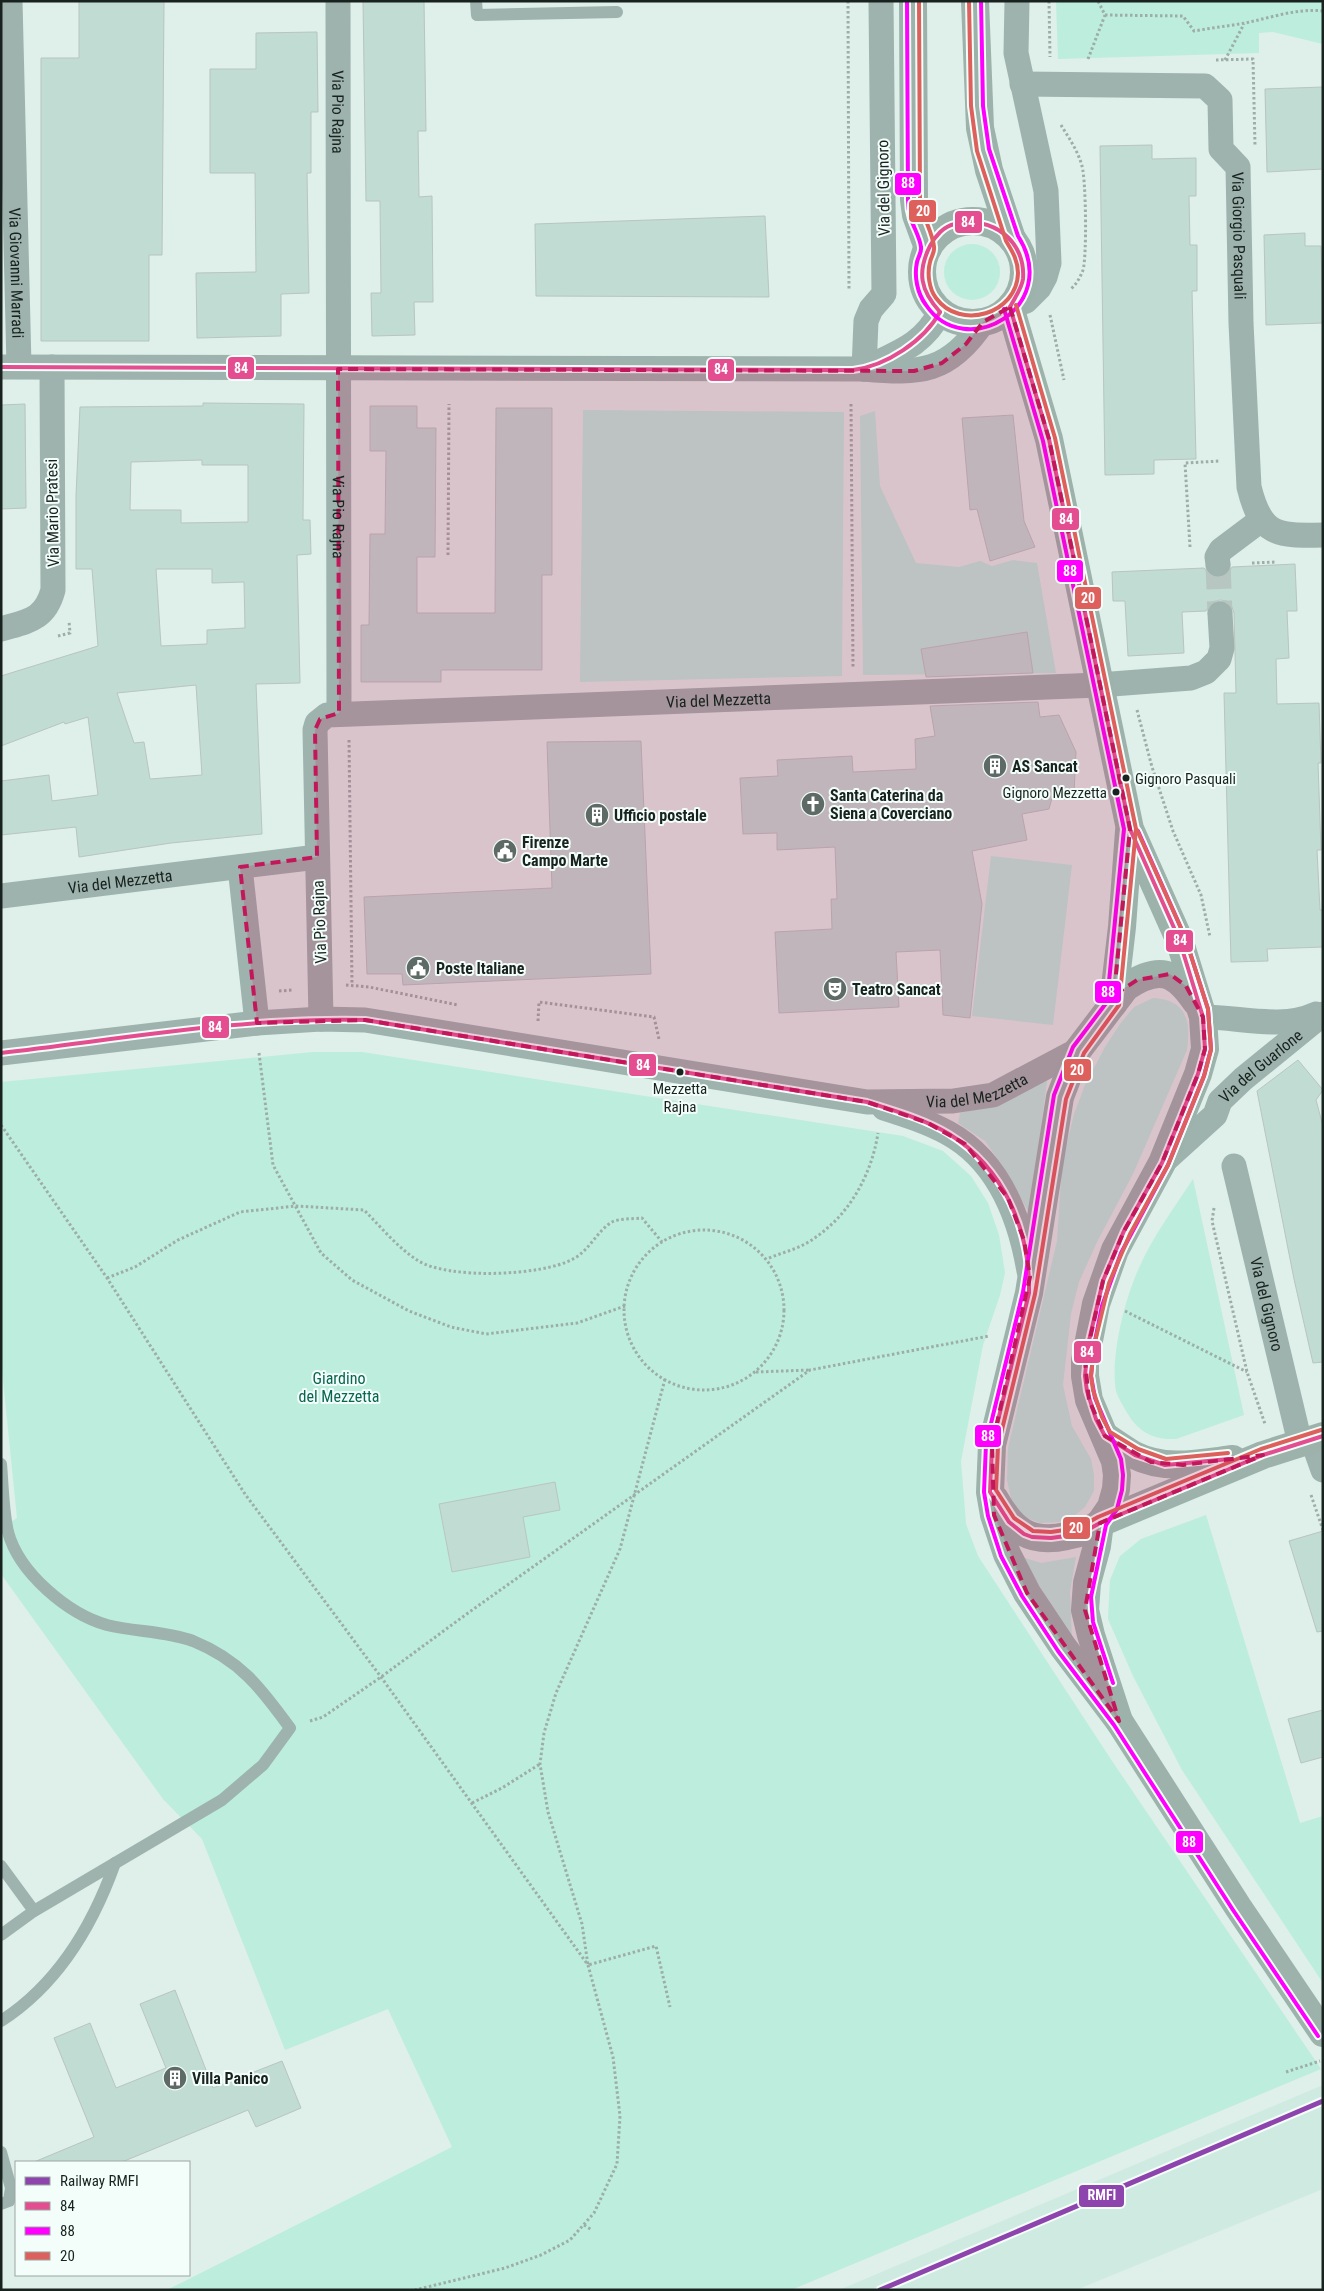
<svg xmlns="http://www.w3.org/2000/svg" width="1324" height="2291" font-family="'Roboto Condensed',sans-serif">
	<style>
		.built { fill: #cfebe1 }
		.green { fill: #bceddd }
		.building { fill: #c0dcd3; stroke: #b9c5c1; fill-rule: evenodd }
		.lines { fill: none; stroke-linecap: round; stroke-linejoin: round }
		.street-tunnel { stroke: #b7c6c0; stroke-width: 25; stroke-dasharray: 25 12; stroke-linecap: butt }
		.path { stroke: #9daea8; stroke-width: 3; stroke-dasharray: 2.5 2.5; stroke-linecap: butt }
		.lane { stroke: #9eb3ad; stroke-width: 12 }
		.street { stroke: #9eb3ad; stroke-width: 25 }
		.secondary { stroke: #9cb2ab; stroke-width: 28 }
		.bus-1-casing { stroke: #f3fefa; stroke-width: 8 }
		.bus-2-casing { stroke: #f3fefa; stroke-width: 8 }
		.bus-3-casing { stroke: #f3fefa; stroke-width: 8 }
		.bus-1 { stroke: #e44e90; stroke-width: 4 }
		.bus-2 { stroke: #f0f; stroke-width: 4 }
		.bus-3 { stroke: #de605c; stroke-width: 4 }
		.rail-1-casing { stroke: #f3fefa; stroke-width: 9 }
		.rail-1 { stroke: #8e44ad; stroke-width: 5 }
		.marked { fill: #c2185b; fill-opacity: 0.2; stroke: #c2185b; stroke-width: 4; stroke-dasharray: 10 6; stroke-linejoin: round }
		.bus-dot { fill: #18221e; stroke: #f3fefa; stroke-width: 2 }
		.labels { text-anchor: middle; stroke-width: 4; stroke-linejoin: round; paint-order: stroke }
		.bus-label { font-size: 15px; fill: #18221e; stroke: #f3fefa; text-anchor: start }
		.street-label { font-size: 16px; fill: #18221e; stroke: #f3fefa }
		.poi-label { font-size: 16px; font-weight: bold; fill: #18221e; stroke: #f3fefa; text-anchor: start }
		.park-label { font-size: 16px; fill: #086550; stroke: #f3fefa }
		.line-badge { stroke: #f3fefa; stroke-width: 2 }
		.badge-label { font-size: 14px; text-anchor: middle; font-weight: bold; fill: #fff }
	</style>
	<rect width="100%" height="100%" fill="#dfefe9"/>
	<polygon class="built" points="1323,2085 1323,2189 1076,2290 839,2290"/>
	<g class="green">
		<polygon points="1056,1 1323,1 1323,44 1273,32 1259,33 1259,53 1058,59"/>
		<circle cx="972" cy="272" r="28"/>
		<polygon points="583,410 844,412 842,676 580,682"/>
		<polygon points="875,411 880,486 916,563 959,567 980,561 992,566 1013,560 1037,563 1056,673 863,675 860,416"/>
		<polygon points="991,856 1072,865 1053,1025 972,1016"/>
		<path d="M1153,998c34,2 38,23 34,52l-54,124 -36,68 -18,40 -8,32 -8,71 9,41 19,33 3,16v16l-9,16 -12,10 -14,5 -19,1 -16,-6 -12,-14 -5,-23 1,-32 49,-207 5,-77 12,-50 11,-29 20,-38 15,-23 14,-17z"/>
		<polygon points="313,1052 362,1052 903,1136 943,1151 971,1176 988,1203 999,1235 1005,1273 1000,1295 983,1345 961,1461 966,1524 978,1556 1112,1761 1321,2069 791,2290 167,2290 452,2147 388,2009 285,2050 202,1839 163,1799 1,1574 1,1528 17,1518 1,1360 1,1082"/>
		<polygon points="1048,1075 1029,1213 1004,1168 985,1141 958,1123 960,1113 990,1106"/>
		<path d="M1193,1179l51,236 -68,24c-23,1 -38,-7 -50,-28 -3,-6 -8,-13 -10,-20 -6,-34 9,-93 23,-123 14,-32 35,-60 54,-89z"/>
		<polygon points="1206,1515 1300,1823 1323,1816 1323,1983 1182,1770 1133,1676 1108,1619 1110,1580 1120,1556 1141,1539"/>
		<polygon points="1022,1557 1041,1563 1076,1557 1070,1592 1072,1640"/>
	</g>
	<g class="building">
		<polygon points="79,1 164,1 162,255 149,255 149,341 41,341 41,58 79,58"/>
		<polygon points="363,1 424,1 426,131 418,131 419,197 432,196 433,302 414,302 415,335 372,336 371,293 381,293 380,201 366,201"/>
		<polygon points="317,32 318,112 311,112 311,173 307,173 309,293 281,294 281,336 197,338 196,273 256,272 255,173 210,173 210,69 256,69 256,33"/>
		<polygon points="1323,87 1323,169 1267,172 1265,89"/>
		<polygon points="1152,145 1152,159 1196,158 1196,196 1189,196 1190,245 1197,245 1197,291 1192,291 1196,459 1154,460 1154,474 1105,475 1100,146"/>
		<polygon points="765,216 769,297 536,296 535,224"/>
		<polygon points="1305,233 1305,246 1321,246 1323,323 1266,325 1264,235"/>
		<path d="M203,403l101,1 -1,116h7l1,34 -14,1 3,128 -44,1 6,150 -91,9 -92,14 -3,-30 -75,8v-54l48,-6 3,26 46,-6 -10,-78 -23,7 -1,-2 -63,24v-70l97,-30 -6,-77h-16v-73l4,-89 123,-1zM202,460v5h46v57l-67,1v-13h-51l1,-48zM156,569h56v14l32,-1 1,46 -38,2v14l-46,2zM196,685l6,90 -52,4 -6,-37 -10,1 -17,-50z"/>
		<polygon points="25,404 26,508 1,509 1,405"/>
		<polygon points="370,406 417,406 417,428 436,428 435,557 417,557 417,613 495,613 496,408 552,408 552,575 542,575 542,670 441,670 441,682 361,682 361,625 369,625 370,534 385,534 386,451 370,451"/>
		<polygon points="1013,415 1024,521 1035,547 990,561 977,509 970,510 962,418"/>
		<polygon points="1295,564 1297,611 1287,611 1289,658 1276,659 1277,704 1319,703 1321,763 1318,763 1321,850 1317,850 1320,910 1323,910 1323,947 1267,949 1268,961 1231,962 1224,693 1236,693 1234,613 1232,607 1227,601 1220,600 1212,602 1206,611 1182,612 1184,653 1128,656 1125,601 1113,601 1112,572 1204,568 1212,577 1220,578 1227,575 1232,567"/>
		<polygon points="1027,632 1033,673 926,677 921,649"/>
		<polygon points="1038,702 1040,717 1059,715 1076,752 1074,794 1052,798 1049,809 1022,814 1027,840 972,851 982,904 970,1018 943,1015 940,950 896,952 899,1007 779,1013 775,932 832,929 831,899 837,899 835,847 777,850 777,833 743,834 740,778 778,776 777,760 852,756 853,772 916,769 915,739 935,736 930,706"/>
		<polygon points="641,741 651,974 403,985 402,974 367,974 364,897 552,888 547,742"/>
		<polygon points="1298,1060 1323,1090 1316,1100 1323,1126 1323,1362 1313,1363 1294,1279 1257,1091"/>
		<polygon points="555,1482 560,1510 523,1517 530,1557 452,1572 439,1504"/>
		<polygon points="1323,1531 1323,1631 1317,1632 1289,1541"/>
		<polygon points="1323,1710 1323,1757 1301,1763 1288,1719"/>
		<polygon points="175,1990 213,2088 282,2061 301,2108 256,2127 248,2110 122,2162 34,2162 94,2137 54,2038 90,2023 116,2088 166,2068 140,2004"/>
	</g>
	<g class="lines">
		<polyline class="street-tunnel" points="1218,564 1220,614"/>
		<g class="path">
			<polyline points="848,1 849,291"/>
			<polyline points="1049,1 1050,57"/>
			<path d="M1105,15l78,1 11,15c17,-3 34,-5 51,-8 25,-5 52,-15 78,-12"/>
			<polyline points="1088,59 1105,15 1098,1"/>
			<polyline points="1216,60 1253,59 1255,146"/>
			<polyline points="1225,60 1244,24"/>
			<path d="M1061,125c8,13 17,26 21,41 4,14 5,90 1,104 -3,8 -6,13 -12,19"/>
			<polyline points="1050,315 1064,380"/>
			<polyline points="851,404 853,668"/>
			<polyline points="1190,547 1185,463 1220,461"/>
			<polyline points="448,555 449,404"/>
			<polyline points="1252,563 1276,562"/>
			<polyline points="58,636 70,633 69,621"/>
			<polyline points="1137,710 1152,767 1173,831 1201,895 1210,937"/>
			<polyline points="349,740 352,985"/>
			<polyline points="346,985 369,987 458,1005"/>
			<polyline points="279,991 293,990"/>
			<polyline points="538,1021 539,1002 654,1017 659,1039"/>
			<polyline points="259,1053 273,1165 321,1253 352,1280 409,1311 451,1327 486,1334 577,1323 625,1306"/>
			<polyline points="1,1125 107,1278 245,1494 381,1677 588,1965 613,2057 620,2116 617,2164 594,2213 570,2240 541,2255 505,2268 415,2290"/>
			<polyline points="1214,1208 1212,1221 1247,1372 1265,1424"/>
			<circle cx="704" cy="1310" r="80"/>
			<path d="M769,1258c12,-5 25,-8 36,-14 41,-23 66,-66 73,-111"/>
			<path d="M107,1278l28,-11 43,-27 62,-28 56,-6 68,4c17,17 33,37 53,50 30,20 125,16 156,-1 16,-8 24,-28 39,-37 8,-4 22,-3 30,-4l20,24"/>
			<polyline points="1125,1311 1247,1372"/>
			<polyline points="756,1372 810,1370"/>
			<polyline points="665,1379 620,1549 556,1693 544,1733 540,1764 548,1812 582,1924 588,1965 656,1946 670,2007"/>
			<polyline points="1311,1495 1323,1530"/>
			<polyline points="310,1721 323,1717 381,1677 468,1613 810,1370 989,1336"/>
			<polyline points="472,1803 502,1788 540,1764"/>
			<polyline points="1286,2072 1320,2061"/>
			<polyline points="584,2225 592,2230"/>
		</g>
		<g class="lane">
			<polyline points="476,1 477,15 617,12"/>
			<path d="M1,1464c2,23 2,46 7,68 11,41 60,82 99,93 28,7 59,6 86,16 47,19 68,47 97,87l-27,37 -41,35 -188,111 -33,24"/>
			<polyline points="1,1866 34,1911"/>
			<path d="M1,2021c56,-36 92,-96 114,-158"/>
			<polyline points="1,2152 11,2188 9,2201 1,2204"/>
		</g>
		<g class="street">
			<path id="s1" d="M10,1l9,365"/>
			<path id="s2" d="M338,1l1,712"/>
			<path id="s3" d="M1022,84l183,2 15,14 1,49 17,18 3,156 8,164c12,49 28,49 74,48"/>
			<polyline points="1010,307 1026,301 1039,288 1045,277 1049,263 1046,191 1016,53 1017,1"/>
			<path d="M1,367l863,2c56,5 85,4 119,-47"/>
			<polyline points="864,369 866,321 871,309 884,294 881,1"/>
			<path d="M864,369c32,-16 59,-23 76,-57"/>
			<polyline points="1218,564 1217,557 1221,550 1261,520"/>
			<path d="M1,629c27,-8 44,-9 52,-39l-1,-223"/>
			<polyline points="240,867 257,1023"/>
			<path id="s4" d="M1,896l316,-39"/>
			<path d="M1203,1017c38,0 78,13 113,-3"/>
			<path id="s5" d="M321,1019l-6,-289 2,-7 10,-8 772,-30 92,-7 15,-6 13,-13 3,-11 -2,-34"/>
			<path id="s6" d="M1,1053l256,-30 64,-4 44,1 502,82 86,-1 40,-6 85,-45"/>
			<path d="M884,1108c22,7 44,14 64,25 51,28 72,85 81,138"/>
			<path id="s7" d="M1162,1163l53,-48 5,-14 23,-22 80,-65"/>
			<path id="s8" d="M1234,1166l66,277"/>
			<polyline points="1312,1439 1323,1470"/>
		</g>
		<g class="secondary">
			<polyline points="913,1 914,200 916,215 928,248"/>
			<polyline points="975,1 980,128 989,170 1012,239"/>
			<circle cx="973" cy="272" r="51"/>
			<polyline points="1010,307 1049,439 1130,829 1179,939 1203,1017 1205,1049 1198,1074 1162,1163 1115,1250 1096,1304 1085,1361 1085,1376 1089,1400 1115,1461 1117,1475 1116,1489 1111,1507 1100,1523 1097,1546 1087,1583 1085,1610 1091,1635 1119,1721"/>
			<path d="M1196,1002c-21,-31 -37,-37 -70,-15l-48,63 -18,47 -31,196 -37,152 -2,47 4,23 13,39 20,39 36,54 56,74 119,186 85,126"/>
			<polyline points="1113,1004 1122,927 1129,831"/>
			<path d="M1105,1436c9,6 19,13 29,19 31,16 66,8 99,4"/>
			<path d="M995,1499c18,32 35,45 72,37 13,-2 22,-5 33,-13l163,-68 60,-19"/>
		</g>
		<g class="bus-1-casing">
			<g id="bus-1">
				<polyline points="1010,307 1049,439 1130,829 1179,939 1203,1017 1205,1049 1198,1074 1162,1163 1124,1231 1103,1281 1088,1345 1085,1376 1087,1391 1096,1419 1105,1436 1135,1455 1165,1465 1229,1459"/>
				<path d="M940,312c-20,-22 -23,-40 -10,-66 5,-10 14,-20 25,-22 37,-9 71,17 68,55 -1,9 -9,20 -13,28"/>
				<path d="M1,367l852,3c33,-4 71,-29 87,-58"/>
				<path d="M1,1053c121,-14 243,-36 364,-33l502,82c28,9 57,17 82,32 55,34 81,96 80,159l-37,152 -2,47 19,30 15,12 8,3 19,1 29,-4 20,-11 163,-68 60,-19"/>
			</g>
		</g>
		<g class="bus-2-casing">
			<g id="bus-2">
				<path d="M907,1l1,199c0,6 1,13 3,19 3,9 9,19 10,28 1,5 -3,10 -4,15 -3,14 0,31 9,43 39,58 137,2 92,-69l-29,-87 -6,-43 -2,-105"/>
				<polyline points="1004,309 1043,441 1124,829 1107,1002 1073,1047 1054,1095 1023,1292 986,1444 984,1492 988,1516 1001,1556 1022,1596 1058,1651 1114,1725 1233,1910 1318,2036"/>
				<polyline points="1113,1683 1093,1622 1091,1597 1106,1525 1117,1509 1122,1490 1123,1475 1121,1459 1095,1398 1091,1376 1094,1346 1102,1306 1121,1253 1168,1165 1204,1076 1211,1049 1208,1009 1185,937 1138,831"/>
			</g>
		</g>
		<g class="bus-3-casing">
			<g id="bus-3">
				<path d="M919,1l1,199c2,16 13,33 14,47 1,5 -3,10 -4,15 -3,11 -1,27 6,36 24,33 81,16 82,-25 0,-13 -6,-22 -12,-32l-29,-90 -6,-45 -2,-105"/>
				<polyline points="1016,305 1055,438 1136,829 1119,1005 1084,1053 1066,1099 1035,1294 998,1446 996,1490 1014,1518 1033,1531 1051,1532 1078,1528 1098,1517 1261,1449 1321,1430"/>
				<polyline points="1137,830 1185,937 1208,1009 1211,1050 1204,1076 1168,1165 1130,1234 1109,1283 1094,1346 1091,1376 1093,1390 1102,1417 1110,1432 1138,1449 1166,1459 1228,1453"/>
			</g>
		</g>
		<use href="#bus-1" class="bus-1"/>
		<use href="#bus-2" class="bus-2"/>
		<use href="#bus-3" class="bus-3"/>
		<g class="rail-1-casing">
			<polyline id="rail-1" points="880,2290 1323,2101"/>
		</g>
		<use href="#rail-1" class="rail-1"/>
	</g>
	<path class="marked" d="M1010,307l39,132 81,390 -16,166 23,-15 33,-6 16,12 17,31 2,32 -7,25 -36,89 -38,68 -21,50 -18,80 4,39 16,36 46,26 32,3 80,-10 -163,68 -15,87 34,111 -92,-128 -33,-78 -2,-70 38,-168 -6,-37 -16,-42 -43,-54 -37,-21 -61,-21 -502,-82 -108,3 -17,-156 77,-10 -2,-127 5,-11 19,-6 -1,-344 576,2 28,-8 24,-19 17,-22z"/>
	<defs>
		<g id="building-disc" transform="scale(1.25)"><circle r="9.5" fill="#5e6a65" stroke="#f3fefa"/><path d="M-4-6H4V6H1V3H-1V6H-4ZM-2.5-4.3h1.7v1.8h-1.7ZM.8-4.3h1.7v1.8H.8ZM-2.5-1h1.7V.8h-1.7ZM.8-1h1.7V.8H.8Z" fill="#fff"/></g>
		<g id="church-disc" transform="scale(1.25)"><circle r="9.5" fill="#5e6a65" stroke="#f3fefa"/><path d="M-1.2-6h2.4v3.5h3.3v2.4h-3.3V6h-2.4V-.1h-3.3v-2.4h3.3Z" fill="#fff"/></g>
		<g id="civic-disc" transform="scale(1.25)"><circle r="9.5" fill="#5e6a65" stroke="#f3fefa"/><path d="M-.6-6.5H3V-4.5H.6V-3L4-1V1h2V6H-6V1h2V-1L-.6-3ZM-1.2 2.5V6h2.4V2.5Z" fill="#fff"/></g>
		<g id="theatre-disc" transform="scale(1.25)"><circle r="9.5" fill="#5e6a65" stroke="#f3fefa"/><path d="M-5-5.5Q0-4 5-5.5V0Q5 5 0 6Q-5 5-5 0ZM-3.3-2.5H-1v1.5H-3.3ZM1-2.5H3.3v1.5H1ZM-2.8 1Q0 5.5 2.8 1Z" fill="#fff"/></g>
	</defs>
	<g fill-rule="evenodd">
		<use href="#building-disc" x="995" y="766"/>
		<use href="#church-disc" x="813" y="804"/>
		<use href="#building-disc" x="597" y="815"/>
		<use href="#civic-disc" x="505" y="851"/>
		<use href="#civic-disc" x="418" y="968"/>
		<use href="#theatre-disc" x="835" y="989"/>
		<use href="#building-disc" x="175" y="2078"/>
	</g>
	<g class="bus-dot">
		<circle cx="1126" cy="778" r="4.5"/>
		<circle cx="1116" cy="792" r="4.5"/>
		<circle cx="680" cy="1072" r="4.5"/>
	</g>
	<g class="labels">
		<g class="bus-label">
			<text x="1135" y="784">Gignoro Pasquali</text>
			<text x="1107" y="798" text-anchor="end">Gignoro Mezzetta</text>
			<text x="680" y="1094" text-anchor="middle">Mezzetta<tspan x="680" dy="18">Rajna</tspan></text>
		</g>
		<g class="street-label">
			<text dy="6" stroke="none"><textPath href="#s2" startOffset="111">Via Pio Rajna</textPath></text>
			<text transform="translate(883 188) rotate(-91)" y="6">Via del Gignoro</text>
			<text dy="6" stroke="none"><textPath href="#s3" startOffset="346">Via Giorgio Pasquali</textPath></text>
			<text dy="6" stroke="none"><textPath href="#s1" startOffset="272">Via Giovanni Marradi</textPath></text>
			<text transform="translate(52 513) rotate(-91)" y="6">Via Mario Pratesi</text>
			<text dy="6" stroke="none"><textPath href="#s2" startOffset="516">Via Pio Rajna</textPath></text>
			<text dy="6" stroke="none"><textPath href="#s5" startOffset="701">Via del Mezzetta</textPath></text>
			<text dy="6" stroke="none"><textPath href="#s4" startOffset="120">Via del Mezzetta</textPath></text>
			<text transform="translate(319 922) rotate(-92)" y="6">Via Pio Rajna</text>
			<text dy="6" stroke="none"><textPath href="#s7" startOffset="140">Via del Guarlone</textPath></text>
			<text dy="6" stroke="none"><textPath href="#s6" startOffset="986">Via del Mezzetta</textPath></text>
			<text dy="6" stroke="none"><textPath href="#s8" startOffset="142">Via del Gignoro</textPath></text>
		</g>
		<g class="poi-label">
			<text x="1012" y="772">AS Sancat</text>
			<text x="830" y="801">Santa Caterina da<tspan x="830" dy="18">Siena a Coverciano</tspan></text>
			<text x="614" y="821">Ufficio postale</text>
			<text x="522" y="848">Firenze<tspan x="522" dy="18">Campo Marte</tspan></text>
			<text x="436" y="974">Poste Italiane</text>
			<text x="852" y="995">Teatro Sancat</text>
			<text x="192" y="2084">Villa Panico</text>
		</g>
		<g class="park-label">
			<text x="339" y="1384">Giardino<tspan x="339" dy="18">del Mezzetta</tspan></text>
		</g>
	</g>
	<g class="line-badge">
		<rect x="894" y="172" width="28" height="24" rx="5" fill="#f0f"/>
		<rect x="908" y="199" width="29" height="24" rx="5" fill="#de605c"/>
		<rect x="954" y="210" width="29" height="24" rx="5" fill="#e44e90"/>
		<rect x="227" y="356" width="28" height="24" rx="5" fill="#e44e90"/>
		<rect x="707" y="358" width="28" height="24" rx="5" fill="#e44e90"/>
		<rect x="1051" y="507" width="29" height="24" rx="5" fill="#e44e90"/>
		<rect x="1056" y="559" width="28" height="24" rx="5" fill="#f0f"/>
		<rect x="1074" y="586" width="28" height="24" rx="5" fill="#de605c"/>
		<rect x="1165" y="929" width="29" height="24" rx="5" fill="#e44e90"/>
		<rect x="1094" y="980" width="28" height="24" rx="5" fill="#f0f"/>
		<rect x="201" y="1015" width="29" height="24" rx="5" fill="#e44e90"/>
		<rect x="628" y="1053" width="29" height="24" rx="5" fill="#e44e90"/>
		<rect x="1063" y="1058" width="29" height="24" rx="5" fill="#de605c"/>
		<rect x="1073" y="1340" width="29" height="24" rx="5" fill="#e44e90"/>
		<rect x="974" y="1424" width="28" height="24" rx="5" fill="#f0f"/>
		<rect x="1062" y="1516" width="29" height="24" rx="5" fill="#de605c"/>
		<rect x="1175" y="1830" width="29" height="24" rx="5" fill="#f0f"/>
		<rect x="1078" y="2184" width="47" height="24" rx="5" fill="#8e44ad"/>
	</g>
	<g class="badge-label">
		<text x="908" y="188">88</text>
		<text x="923" y="216">20</text>
		<text x="968" y="227">84</text>
		<text x="241" y="373">84</text>
		<text x="721" y="374">84</text>
		<text x="1066" y="524">84</text>
		<text x="1070" y="576">88</text>
		<text x="1088" y="603">20</text>
		<text x="1180" y="945">84</text>
		<text x="1108" y="997">88</text>
		<text x="215" y="1032">84</text>
		<text x="643" y="1070">84</text>
		<text x="1077" y="1075">20</text>
		<text x="1087" y="1357">84</text>
		<text x="988" y="1441">88</text>
		<text x="1076" y="1533">20</text>
		<text x="1189" y="1847">88</text>
		<text x="1102" y="2200">RMFI</text>
	</g>
	<rect width="1324" height="2291" fill="none" stroke="#18221e" stroke-width="5"/>
	<rect x="15" y="2161" width="175" height="115" fill="#f3fefa" stroke="#9ba6a2"/>
	<rect x="25" y="2177" width="25" height="8" fill="#8e44ad" stroke="#9ba6a2"/>
	<text x="60" y="2186" font-size="15" fill="#18221e">Railway RMFI</text>
	<rect x="25" y="2202" width="25" height="8" fill="#e44e90" stroke="#9ba6a2"/>
	<text x="60" y="2211" font-size="15" fill="#18221e">84</text>
	<rect x="25" y="2227" width="25" height="8" fill="#ff00ff" stroke="#9ba6a2"/>
	<text x="60" y="2236" font-size="15" fill="#18221e">88</text>
	<rect x="25" y="2252" width="25" height="8" fill="#de605c" stroke="#9ba6a2"/>
	<text x="60" y="2261" font-size="15" fill="#18221e">20</text>
</svg>
